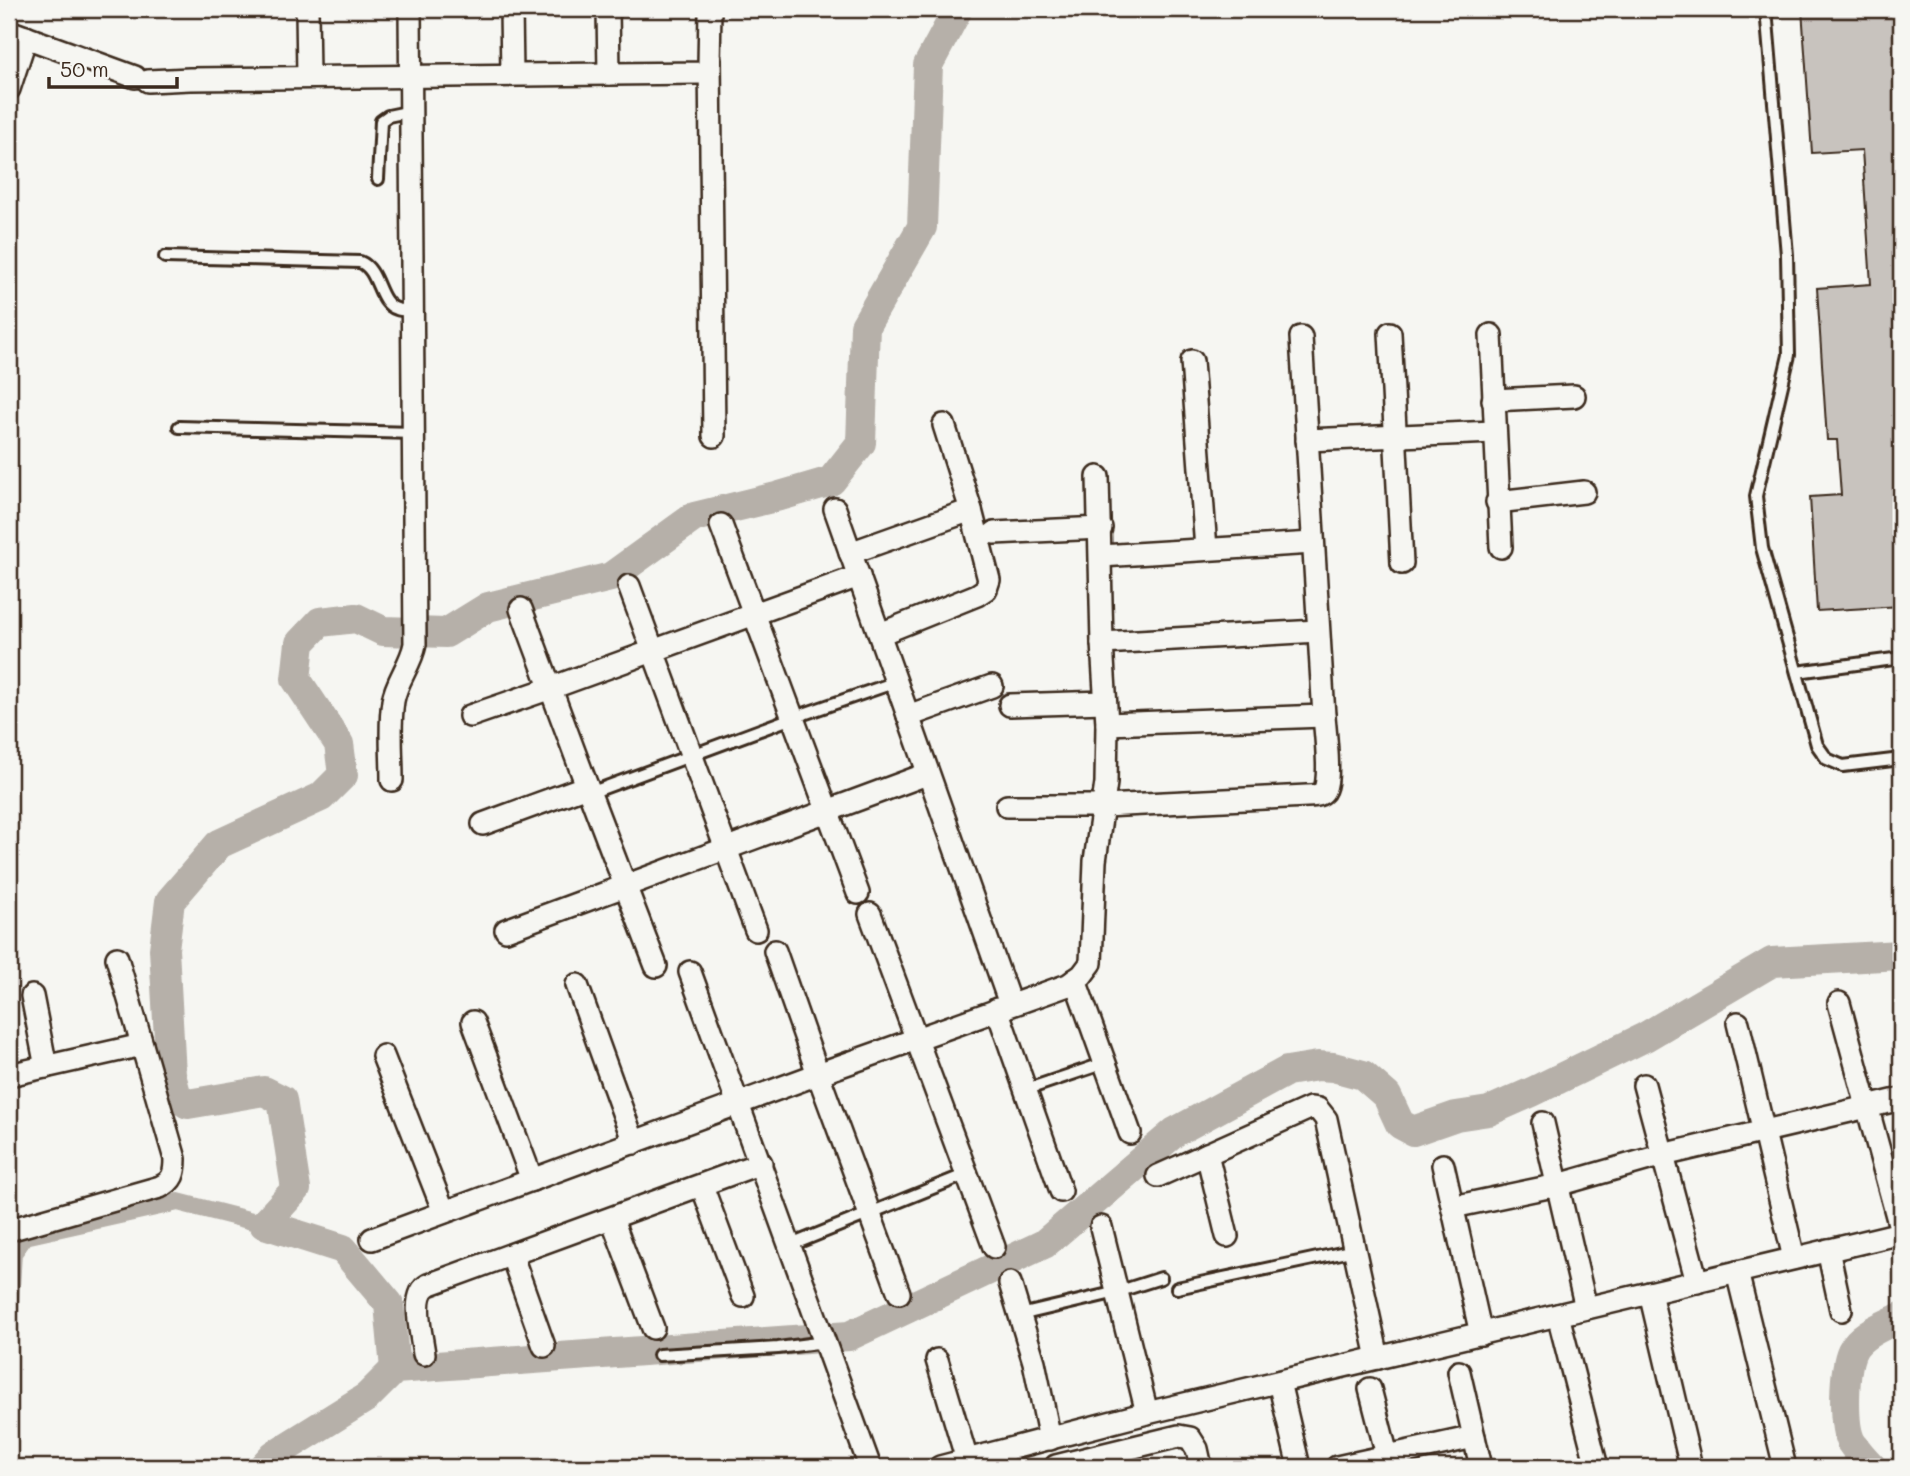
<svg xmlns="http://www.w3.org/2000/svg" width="1910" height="1476" font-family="Mali,sans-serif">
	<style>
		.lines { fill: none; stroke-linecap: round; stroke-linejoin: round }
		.canal { stroke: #b6b0a9; stroke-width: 18 }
		.river { stroke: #b6b0a9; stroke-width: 30 }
		.building { fill: #c8c3be; stroke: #3b2a1e; stroke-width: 2 }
		.service-casing { stroke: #3b2a1e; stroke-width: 16 }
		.minor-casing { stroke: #3b2a1e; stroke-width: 26 }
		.service { stroke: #f6f6f2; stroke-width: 10 }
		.minor { stroke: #f6f6f2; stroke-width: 21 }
	</style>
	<rect width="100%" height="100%" fill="#f6f6f2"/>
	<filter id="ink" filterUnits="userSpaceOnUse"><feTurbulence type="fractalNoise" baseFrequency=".0143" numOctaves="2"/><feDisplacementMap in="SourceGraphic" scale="14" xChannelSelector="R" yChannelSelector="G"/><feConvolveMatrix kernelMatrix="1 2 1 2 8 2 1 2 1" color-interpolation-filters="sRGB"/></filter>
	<g filter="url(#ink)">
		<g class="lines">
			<polyline class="canal" points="9,1322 13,1253 25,1236 178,1202 264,1224"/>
			<g class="river">
				<polyline points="395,1369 389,1304 343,1249 264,1224 296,1189 282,1100 264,1091 188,1104 177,1097 171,1075 164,949 170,901 219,844 321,797 343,775 339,744 296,679 300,643 320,622 356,618 383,631 446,633 488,607 611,577 694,517 780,496 831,481 861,443 865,326 922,227 928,65 958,9"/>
				<polyline points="263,1467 274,1455 367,1397 395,1369 849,1336 1044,1244 1175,1132 1287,1071 1318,1066 1333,1067 1363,1075 1387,1096 1400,1124 1413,1131 1456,1116 1489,1111 1532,1092 1645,1037 1772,962 1901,955"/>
				<path d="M1872,1467c-7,-7 -15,-16 -21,-25 -9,-17 -7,-74 1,-91 8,-17 34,-26 49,-34"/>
			</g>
		</g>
		<polygon class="building" points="1802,9 1901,9 1901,606 1817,611 1810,497 1841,495 1837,440 1827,440 1817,288 1871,284 1862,150 1812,153"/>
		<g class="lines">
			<g class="service-casing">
				<g id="service">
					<polyline points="1766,9 1787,255 1789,355 1756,496 1762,548 1817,745 1827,759 1843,766 1901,759"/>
					<polyline points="378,179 381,121 388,116 412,111"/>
					<path d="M165,257l195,5c20,8 17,41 37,47 5,2 12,1 17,1"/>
					<polyline points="179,427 415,433"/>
					<polyline points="1797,672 1901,658"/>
					<polyline points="590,793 792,718 896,682"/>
					<polyline points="1025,1090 1105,1063"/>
					<polyline points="791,1245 967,1174"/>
					<polyline points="1177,1288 1355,1250"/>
					<polyline points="1020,1315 1117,1292 1161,1278"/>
					<polyline points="659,1355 778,1348 825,1342"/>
				</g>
			</g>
			<g class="minor-casing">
				<g id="minor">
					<polyline points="307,9 308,77"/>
					<polyline points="511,9 512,75"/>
					<polyline points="608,9 609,74"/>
					<polyline points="9,31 135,77"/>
					<polyline points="710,59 714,436"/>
					<polyline points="148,81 190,79 700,73 706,71 709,65 710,9"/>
					<polyline points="9,89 26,37"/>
					<polyline points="1390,333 1402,563"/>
					<polyline points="1491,335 1501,547"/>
					<polyline points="1192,361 1206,549"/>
					<polyline points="1493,400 1574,396"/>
					<polyline points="1307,440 1494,432"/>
					<polyline points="1497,502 1584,492"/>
					<polyline points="835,509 1010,1004"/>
					<polyline points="721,525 858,893"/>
					<polyline points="994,533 1101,528"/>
					<polyline points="850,553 971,510"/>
					<polyline points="1101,556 1313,543"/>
					<polyline points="629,586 756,930"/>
					<polyline points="880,634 977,595 986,589 989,580 971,510 944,425"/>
					<polyline points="1102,643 1318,631"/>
					<polyline points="1010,705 1105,702"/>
					<polyline points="470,716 551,688 859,576"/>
					<polyline points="908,716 992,686"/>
					<polyline points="1107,724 1324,716"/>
					<path d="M392,780c0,-26 -3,-54 1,-79 3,-20 18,-36 22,-57l-5,-635"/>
					<polyline points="587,786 656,966"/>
					<path d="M1007,806h97l203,-10c5,0 12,0 16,-4 9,-8 2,-62 1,-76l-23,-379"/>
					<polyline points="483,824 587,786 521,609"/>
					<polyline points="870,914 994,1247"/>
					<polyline points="506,930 927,774"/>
					<polyline points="775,951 818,1074 899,1293"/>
					<polyline points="690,972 870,1467"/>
					<polyline points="1075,980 1130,1133"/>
					<polyline points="577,985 634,1143"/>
					<polyline points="32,996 46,1067"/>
					<polyline points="1839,1003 1901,1231"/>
					<polyline points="997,1009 1061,1191"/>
					<polyline points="473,1022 532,1180"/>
					<polyline points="1738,1023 1794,1258"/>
					<polyline points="383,1056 444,1212"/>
					<polyline points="9,1075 142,1045"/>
					<polyline points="1644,1085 1697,1282"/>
					<polyline points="1543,1123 1586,1308"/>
					<polyline points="1207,1154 1227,1236"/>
					<polyline points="1443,1165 1481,1334"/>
					<polyline points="1158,1176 1310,1108 1318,1109 1326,1119 1378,1358"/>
					<polyline points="702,1186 743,1296"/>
					<polyline points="1453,1207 1558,1185 1663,1155 1901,1099"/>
					<polyline points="612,1219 653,1328"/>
					<polyline points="1101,1227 1147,1413"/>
					<path d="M9,1230l151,-43c13,-6 15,-14 15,-28l-58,-201"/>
					<polyline points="372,1239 818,1074 1068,985 1082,975 1091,963 1095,861 1106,783 1107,724 1102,643 1098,477"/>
					<polyline points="1828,1250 1841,1310"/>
					<polyline points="512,1256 544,1346"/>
					<polyline points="1737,1272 1785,1467"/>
					<polyline points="1010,1283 1034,1362 1050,1439"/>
					<polyline points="1650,1293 1691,1467"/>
					<polyline points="1558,1315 1597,1467"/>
					<path d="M424,1354c-2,-19 -14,-59 4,-69l333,-122"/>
					<polyline points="937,1360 967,1460"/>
					<polyline points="1459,1372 1481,1467"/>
					<polyline points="1279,1382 1299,1467"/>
					<polyline points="1370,1389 1390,1467"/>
					<polyline points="1056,1466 1179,1436 1190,1438 1197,1449 1201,1467"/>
					<polyline points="940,1467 1147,1413 1901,1233"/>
					<polyline points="1337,1467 1474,1437"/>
				</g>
			</g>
			<use href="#service" class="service"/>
			<use href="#minor" class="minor"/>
		</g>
	</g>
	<rect width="1910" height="1476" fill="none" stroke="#f6f6f2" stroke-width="35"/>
	<rect x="18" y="18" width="1875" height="1441" fill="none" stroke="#3b2a1e" stroke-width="2.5" filter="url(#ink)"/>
	<path d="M49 77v10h128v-10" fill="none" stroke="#3b2a1e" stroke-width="3.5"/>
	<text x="60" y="77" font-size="21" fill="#3b2a1e" stroke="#f6f6f2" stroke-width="5" paint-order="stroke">50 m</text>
</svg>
